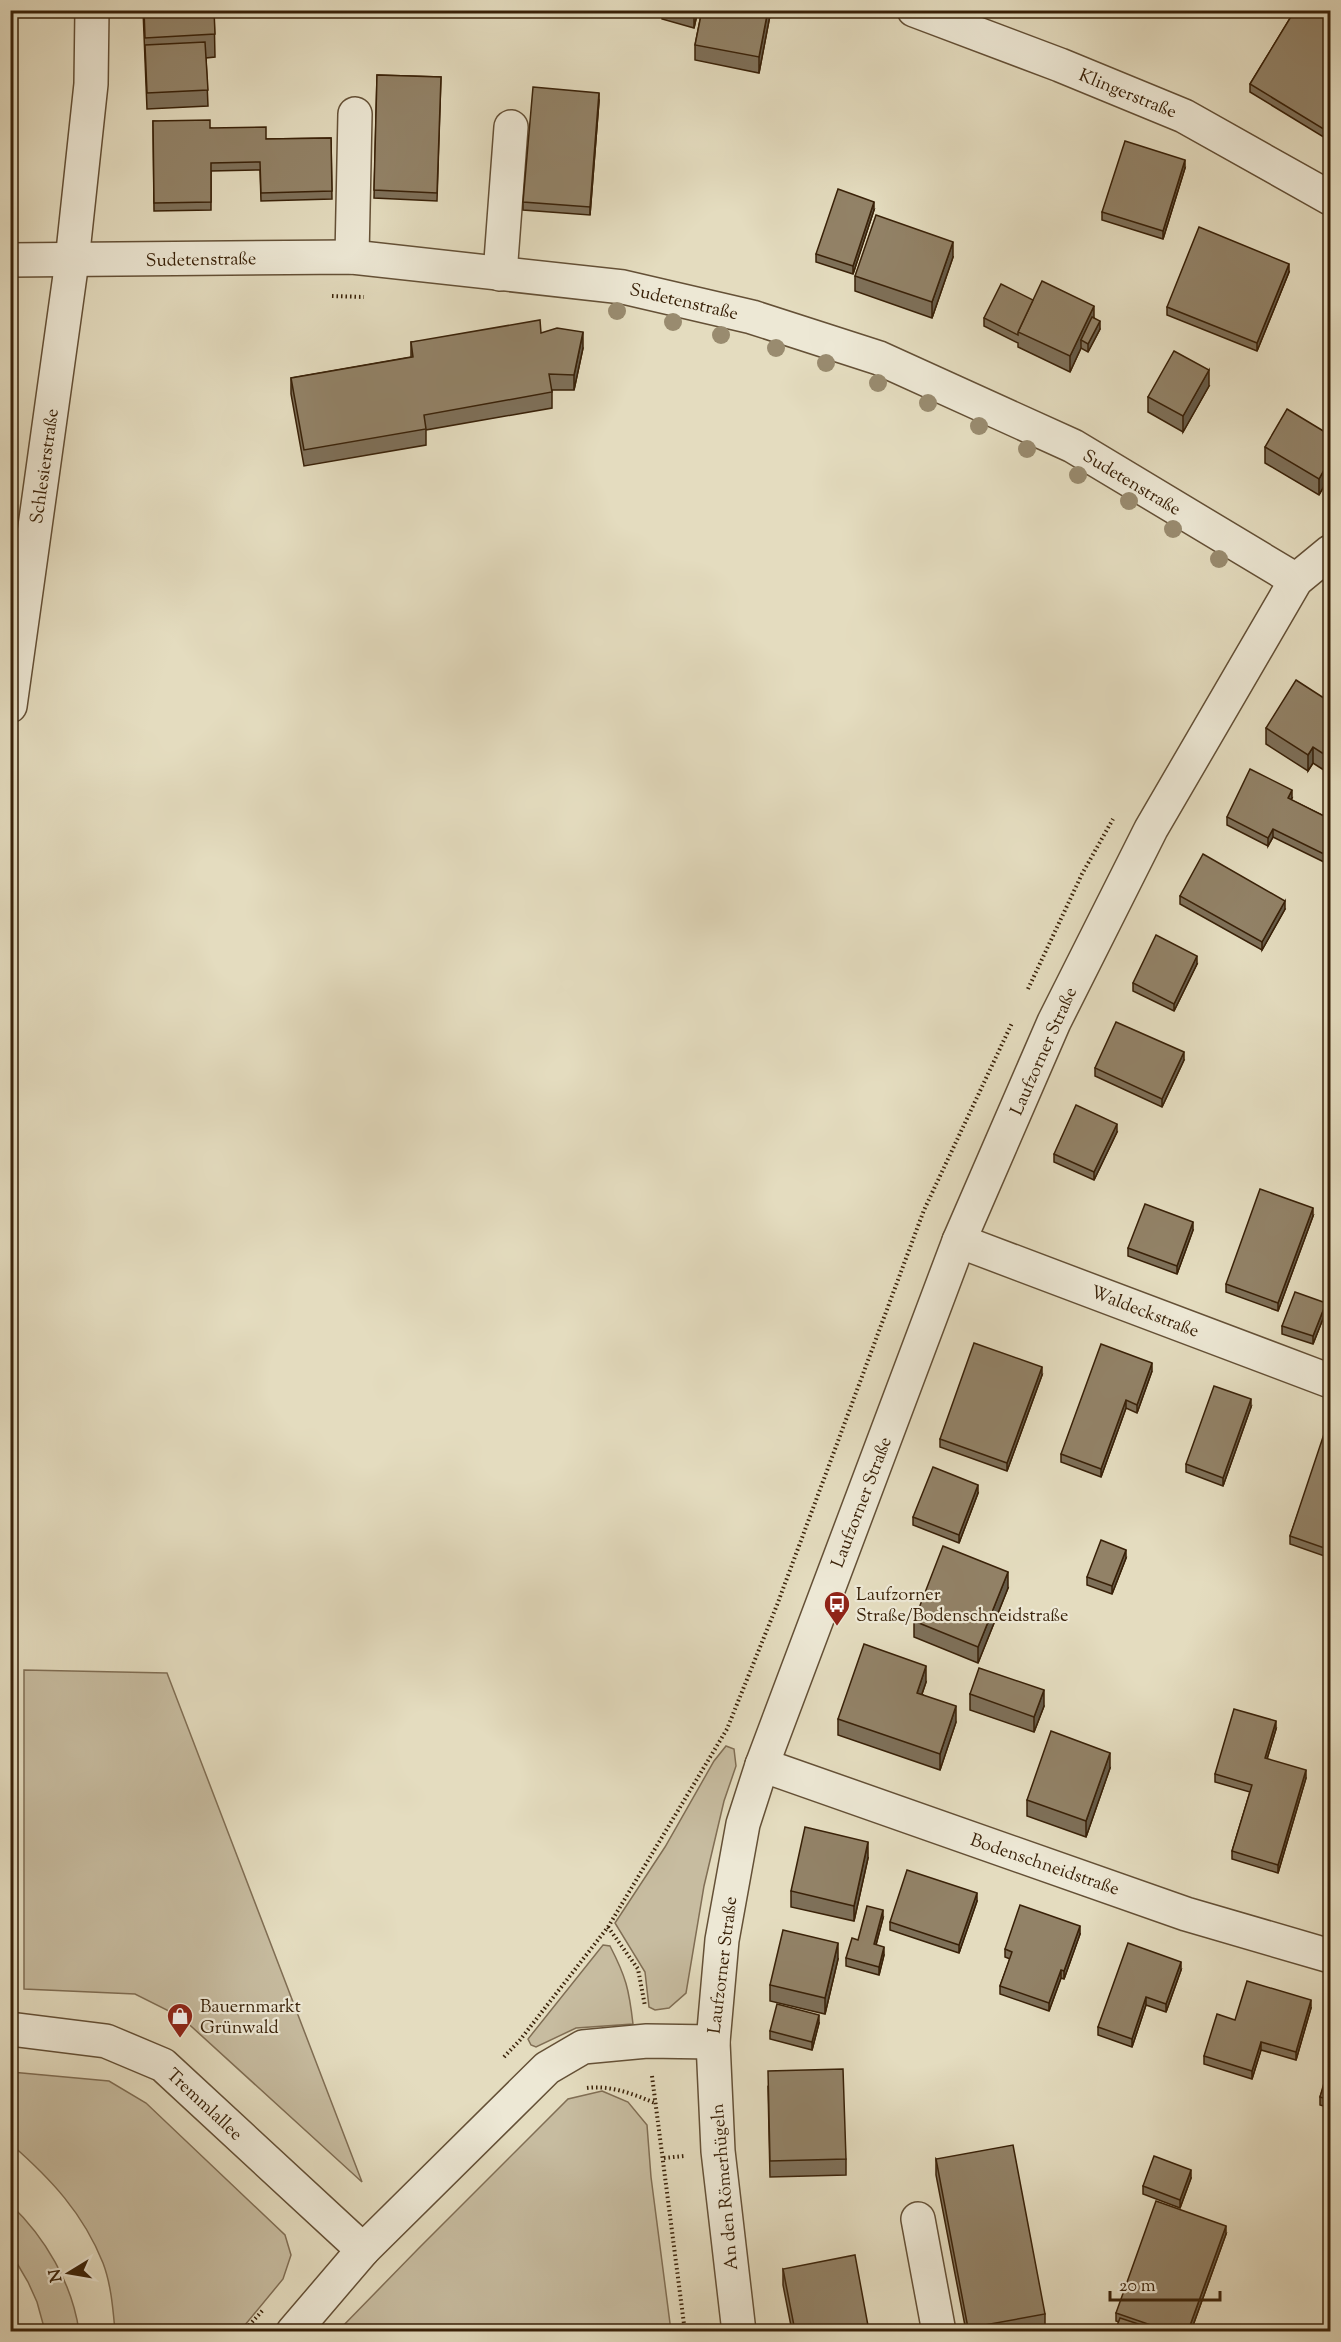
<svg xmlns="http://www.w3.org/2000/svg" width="1341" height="2342" font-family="'Sorts Mill Goudy',serif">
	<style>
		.green { fill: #c7bca0; stroke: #806e54; stroke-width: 1.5 }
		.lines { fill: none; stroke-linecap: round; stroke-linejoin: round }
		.minor-casing { stroke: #645036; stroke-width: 36 }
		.path { stroke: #392108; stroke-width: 4; stroke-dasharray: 1.5 3; stroke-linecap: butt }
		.minor { stroke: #ede8d5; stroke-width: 33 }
		.tree { fill: #998b6f }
		.wall { fill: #7e7059; stroke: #392108; stroke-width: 1.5 }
		.shaded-wall { fill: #665b48; stroke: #392108; stroke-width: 1.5 }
		.building { fill: #928267; stroke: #392108; stroke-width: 1.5 }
		.labels { text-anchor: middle; stroke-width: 4.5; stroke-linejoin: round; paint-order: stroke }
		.street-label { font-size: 18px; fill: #392108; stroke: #ede8d5 }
		.poi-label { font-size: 18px; fill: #392108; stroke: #ede8d5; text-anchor: start }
	</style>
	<rect width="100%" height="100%" fill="#e4dcbf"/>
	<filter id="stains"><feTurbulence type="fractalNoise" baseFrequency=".00333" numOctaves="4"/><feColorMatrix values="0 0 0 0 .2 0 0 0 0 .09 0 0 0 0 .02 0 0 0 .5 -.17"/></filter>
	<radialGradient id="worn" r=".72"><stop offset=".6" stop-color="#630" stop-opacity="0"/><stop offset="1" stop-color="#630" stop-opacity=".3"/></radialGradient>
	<g class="green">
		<polygon points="24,1670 167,1673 362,2182 181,2017 135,1994 24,1989"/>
		<polygon points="726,1746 734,1749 736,1766 724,1801 704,1886 686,1993 669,2008 655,2010 649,2007 645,1972 615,1923 665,1847 714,1761"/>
		<path d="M603,1945l7,1c16,31 19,43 23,78l-57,4 -40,19 -5,-2 -3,-6z"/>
		<path d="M11,2072l98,9 37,22 139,132 6,20 -8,24 -43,52h-125c-2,-22 -4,-47 -12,-68 -20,-50 -52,-84 -92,-119z"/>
		<polygon points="602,2091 628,2102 647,2125 651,2177 671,2331 338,2331 418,2249 568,2099"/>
		<path d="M10,2204c35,33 62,79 69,127h-34l-8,-29 -9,-20 -17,-29z"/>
	</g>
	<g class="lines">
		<g class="minor-casing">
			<g id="minor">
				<polyline points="914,10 1060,65 1184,116 1330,198"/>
				<polyline points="352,257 355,114"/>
				<polyline points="10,260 352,257 623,287 752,317 879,358 1073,446 1296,580"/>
				<polyline points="500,274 511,127"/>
				<polyline points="10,706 72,261 91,84 92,10"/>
				<polyline points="959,1241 1330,1381"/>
				<polyline points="762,1765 1186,1914 1330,1956"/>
				<polyline points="10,2029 106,2041 163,2065 363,2250"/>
				<polyline points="918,2219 939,2332"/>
				<polyline points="293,2332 363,2250 547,2068 583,2047 647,2041 713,2042"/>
				<polyline points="739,2332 718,2151 713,2042 722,1940 743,1824 762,1765 959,1241 1054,1022 1151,829 1296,580 1330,552"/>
			</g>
		</g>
		<g class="path">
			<polyline points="332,296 364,297"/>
			<polyline points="1028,989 1082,874 1113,819"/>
			<polyline points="608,1927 638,1969 645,2006"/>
			<polyline points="504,2057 520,2040 608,1927 727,1729 777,1605 924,1210 1012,1023"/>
			<polyline points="652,2076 685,2332"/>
			<path d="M587,2088c24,-3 46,6 68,15"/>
			<polyline points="664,2158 684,2156"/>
			<polyline points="243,2332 263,2310"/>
		</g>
		<use href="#minor" class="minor"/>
	</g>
	<g class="tree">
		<circle cx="617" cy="311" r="9"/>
		<circle cx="673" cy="322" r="9"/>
		<circle cx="721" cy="335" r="9"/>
		<circle cx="776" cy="348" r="9"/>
		<circle cx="826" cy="363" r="9"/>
		<circle cx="878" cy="383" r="9"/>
		<circle cx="928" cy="403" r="9"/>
		<circle cx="979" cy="426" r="9"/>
		<circle cx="1027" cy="449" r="9"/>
		<circle cx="1078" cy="475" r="9"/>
		<circle cx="1129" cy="501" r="9"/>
		<circle cx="1173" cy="529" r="9"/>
		<circle cx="1219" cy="559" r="9"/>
	</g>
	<g class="wall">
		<polygon points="143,10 214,10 215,57 206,58 208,106 147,109"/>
		<polygon points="662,10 698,10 694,28 662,19"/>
		<polygon points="702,10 771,10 759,73 695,60 695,45"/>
		<polygon points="1295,10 1326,10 1323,18 1330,22 1330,141 1250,92 1250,84"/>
		<polygon points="377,75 441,77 437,201 374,198"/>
		<polygon points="599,101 590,215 523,210 523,202"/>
		<polygon points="153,121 210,128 266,139 331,138 332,199 261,201 260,170 211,171 211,210 154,211"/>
		<polygon points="1185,168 1163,239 1102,220 1102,212"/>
		<polygon points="874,210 853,274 816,262 816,254"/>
		<polygon points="953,257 932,318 855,291 855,276"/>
		<polygon points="1289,272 1257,351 1167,315 1167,307"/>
		<polygon points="1033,300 1094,318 1100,329 1088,352 1081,348 1070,372 1018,347 1018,343 984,326 984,318"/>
		<polygon points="541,333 583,348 574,390 552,390 552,408 426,430 426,445 304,466 291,394 291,378 411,357 411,342"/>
		<polygon points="1209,386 1183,432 1148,412 1148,397"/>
		<polygon points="1330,435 1330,475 1319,495 1265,463 1265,447"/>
		<polygon points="1330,638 1330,665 1325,662 1325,646"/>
		<polygon points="1330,702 1330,774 1313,763 1308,771 1266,744 1266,728"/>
		<polygon points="1292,798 1291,800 1330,819 1330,865 1273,837 1268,846 1227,825 1227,817"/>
		<polygon points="1180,896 1285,909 1262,950 1180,904"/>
		<polygon points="1197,964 1174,1011 1133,991 1133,983"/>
		<polygon points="1184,1060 1162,1107 1095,1076 1095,1068"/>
		<polygon points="1117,1132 1094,1180 1054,1162 1054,1154"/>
		<polygon points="1330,1179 1330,1202 1326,1200 1326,1192"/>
		<polygon points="1313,1216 1278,1311 1226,1292 1226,1284"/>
		<polygon points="1193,1230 1177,1274 1128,1256 1128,1248"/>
		<polygon points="1326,1311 1313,1344 1282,1334 1282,1326"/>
		<polygon points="1330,1311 1330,1330 1327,1329 1327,1321"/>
		<polygon points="1152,1371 1137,1413 1126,1408 1101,1477 1061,1462 1061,1454"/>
		<polygon points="1042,1375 1007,1471 940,1447 940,1439"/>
		<polygon points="1251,1407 1223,1486 1186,1472 1186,1464"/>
		<polygon points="1330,1423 1330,1558 1290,1544 1290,1536"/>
		<polygon points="978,1493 959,1543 913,1525 913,1517"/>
		<polygon points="1126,1558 1112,1594 1087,1585 1087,1577"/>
		<polygon points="1008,1588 978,1663 914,1637 914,1621"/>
		<polygon points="926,1682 922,1694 956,1722 940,1770 838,1735 838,1719"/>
		<polygon points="970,1694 1044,1706 1034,1732 970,1710"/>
		<polygon points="1276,1729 1267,1759 1306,1778 1278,1873 1232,1859 1232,1851 1250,1792 1215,1782 1215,1774"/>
		<polygon points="1110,1768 1086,1837 1027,1816 1027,1800"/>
		<polygon points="868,1858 854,1921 791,1907 791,1891"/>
		<polygon points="1330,1872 1330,1894 1328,1893 1328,1885"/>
		<polygon points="977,1901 959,1953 890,1930 890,1922"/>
		<polygon points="883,1918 876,1945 884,1955 879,1975 846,1966 846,1958 858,1940"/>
		<polygon points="1080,1934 1064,1979 1061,1978 1049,2011 1000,1994 1000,1986 1010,1959 1005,1957 1005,1949"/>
		<polygon points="838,1959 825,2014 770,2001 770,1985"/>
		<polygon points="1181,1970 1166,2012 1146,2005 1132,2047 1098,2035 1098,2027"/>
		<polygon points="1311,2008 1296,2060 1261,2050 1252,2079 1204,2064 1204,2056 1235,2020"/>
		<polygon points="819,2023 812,2050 770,2039 770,2031"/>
		<polygon points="1330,2069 1330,2108 1320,2105 1320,2097"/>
		<polygon points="768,2087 846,2159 846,2175 770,2177"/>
		<polygon points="936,2159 1045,2314 1045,2330 1035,2331 966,2331 936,2175"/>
		<polygon points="1191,2178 1180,2208 1143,2194 1143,2186"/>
		<polygon points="1226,2234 1191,2331 1115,2331 1119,2322 1116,2321 1116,2313"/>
		<polygon points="783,2269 869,2331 792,2331 783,2285"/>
	</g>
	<g class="shaded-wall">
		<polygon points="694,10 698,10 694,28"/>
		<polygon points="768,10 771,10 759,73 759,57"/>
		<polygon points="1322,10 1326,10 1322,20"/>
		<polygon points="599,93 599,101 590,215 590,207"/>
		<polygon points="1185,160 1185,168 1163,239 1163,231"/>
		<polygon points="874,202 874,210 853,274 853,266"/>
		<polygon points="953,242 953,257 932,318 932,302"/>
		<polygon points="1289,264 1289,272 1257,351 1257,343"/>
		<polygon points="1094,306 1094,321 1081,340 1081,348 1070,372 1070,356"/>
		<polygon points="1100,321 1100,329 1088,352 1088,344"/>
		<polygon points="583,332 583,348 574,390 574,375"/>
		<polygon points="1209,370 1209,386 1183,432 1183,416"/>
		<polygon points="1330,459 1330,475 1319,495 1319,479"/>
		<polygon points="1313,747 1313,763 1308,771 1308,755"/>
		<polygon points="1292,790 1292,798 1288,806 1288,798"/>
		<polygon points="1273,829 1273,837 1268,846 1268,838"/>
		<polygon points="1285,901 1285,909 1262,950 1262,942"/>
		<polygon points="1197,956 1197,964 1174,1011 1174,1004"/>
		<polygon points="1184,1052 1184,1060 1162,1107 1162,1099"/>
		<polygon points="1117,1124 1117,1132 1094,1180 1094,1172"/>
		<polygon points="1313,1208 1313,1216 1278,1311 1278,1303"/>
		<polygon points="1193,1222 1193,1230 1177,1274 1177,1266"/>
		<polygon points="1326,1303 1326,1311 1313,1344 1313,1336"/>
		<polygon points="1152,1363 1152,1371 1137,1413 1137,1405"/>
		<polygon points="1042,1367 1042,1375 1007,1471 1007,1463"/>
		<polygon points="1251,1399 1251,1407 1223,1486 1223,1478"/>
		<polygon points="1126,1400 1126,1408 1101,1477 1101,1469"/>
		<polygon points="978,1485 978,1493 959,1543 959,1535"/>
		<polygon points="1126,1550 1126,1558 1112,1594 1112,1586"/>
		<polygon points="1008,1572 1008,1588 978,1663 978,1647"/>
		<polygon points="926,1666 926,1682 917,1708 917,1693"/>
		<polygon points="1044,1690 1044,1706 1034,1732 1034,1717"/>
		<polygon points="956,1706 956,1722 940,1770 940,1754"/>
		<polygon points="1276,1721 1276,1729 1265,1766 1265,1758"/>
		<polygon points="1110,1753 1110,1768 1086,1837 1086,1821"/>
		<polygon points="1306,1770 1306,1778 1278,1873 1278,1865"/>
		<polygon points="868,1842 868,1858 854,1921 854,1906"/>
		<polygon points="977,1893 977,1901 959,1953 959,1945"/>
		<polygon points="883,1910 883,1918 874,1952 874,1944"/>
		<polygon points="1080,1926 1080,1934 1064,1979 1064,1971"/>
		<polygon points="838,1943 838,1959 825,2014 825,1998"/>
		<polygon points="884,1947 884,1955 879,1975 879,1967"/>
		<polygon points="1181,1962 1181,1970 1166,2012 1166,2004"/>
		<polygon points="1061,1970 1061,1978 1049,2011 1049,2003"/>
		<polygon points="1146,1997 1146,2005 1132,2047 1132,2039"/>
		<polygon points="1311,2000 1311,2008 1296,2060 1296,2052"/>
		<polygon points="819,2015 819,2023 812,2050 812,2042"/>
		<polygon points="1261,2042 1261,2050 1252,2079 1252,2071"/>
		<polygon points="1191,2170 1191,2178 1180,2208 1180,2200"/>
		<polygon points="1226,2226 1226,2234 1191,2331 1188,2331"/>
	</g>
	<g class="building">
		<polygon points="144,10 214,10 215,34 145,38"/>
		<polygon points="702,10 768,10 759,57 695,45"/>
		<polygon points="1295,10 1311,10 1330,22 1330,133 1250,84"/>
		<polygon points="205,42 208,90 147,93 145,45"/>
		<polygon points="377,75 441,77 437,193 374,190"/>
		<polygon points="533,87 599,93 590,207 523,202"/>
		<polygon points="210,120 210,128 266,127 266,139 331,138 332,191 261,193 260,162 211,163 211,202 154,203 153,121"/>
		<polygon points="1125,141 1185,160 1163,231 1102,212"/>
		<polygon points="838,189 874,202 853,266 816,254"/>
		<polygon points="876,215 953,242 932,302 855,276"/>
		<polygon points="1199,227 1289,264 1257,343 1167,307"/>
		<polygon points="1042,281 1094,306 1070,356 1018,332"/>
		<polygon points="1001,284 1033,300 1018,332 1018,335 984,318"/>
		<polygon points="1092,317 1100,321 1088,344 1081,340"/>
		<polygon points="540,320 541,333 557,328 583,332 574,375 549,374 552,392 424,415 426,429 304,450 291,378 413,357 411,342"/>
		<polygon points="1174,351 1209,370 1183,416 1148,397"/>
		<polygon points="1287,409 1330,435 1330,459 1319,479 1265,447"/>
		<polygon points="1330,638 1330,650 1325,646"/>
		<polygon points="1296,680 1330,702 1330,758 1313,747 1308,755 1266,728"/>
		<polygon points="1250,769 1292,790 1288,798 1330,819 1330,857 1273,829 1268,838 1227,817"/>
		<polygon points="1203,854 1285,901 1262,942 1180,896"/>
		<polygon points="1156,935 1197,956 1174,1004 1133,983"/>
		<polygon points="1116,1022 1184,1052 1162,1099 1095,1068"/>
		<polygon points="1076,1105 1117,1124 1094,1172 1054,1154"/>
		<polygon points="1330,1179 1330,1194 1326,1192"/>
		<polygon points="1260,1189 1313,1208 1278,1303 1226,1284"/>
		<polygon points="1145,1204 1193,1222 1177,1266 1128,1248"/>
		<polygon points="1295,1292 1326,1303 1313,1336 1282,1326"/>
		<polygon points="1330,1311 1330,1322 1327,1321"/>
		<polygon points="974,1343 1042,1367 1007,1463 940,1439"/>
		<polygon points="1101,1344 1152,1363 1137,1405 1126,1400 1101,1469 1061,1454"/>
		<polygon points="1214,1386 1251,1399 1223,1478 1186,1464"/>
		<polygon points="1328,1422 1330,1423 1330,1550 1290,1536"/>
		<polygon points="933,1467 978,1485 959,1535 913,1517"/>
		<polygon points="1101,1540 1126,1550 1112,1586 1087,1577"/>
		<polygon points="943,1546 1008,1572 978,1647 914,1621"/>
		<polygon points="864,1644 926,1666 917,1693 956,1706 940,1754 838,1719"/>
		<polygon points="979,1668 1044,1690 1034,1717 970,1694"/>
		<polygon points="1234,1709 1276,1721 1265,1758 1306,1770 1278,1865 1232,1851 1252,1785 1215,1774"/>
		<polygon points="1051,1731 1110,1753 1086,1821 1027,1800"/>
		<polygon points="805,1827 868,1842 854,1906 791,1891"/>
		<polygon points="907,1870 977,1893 959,1945 890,1922"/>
		<polygon points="1330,1872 1330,1886 1328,1885"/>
		<polygon points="1020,1905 1080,1926 1064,1971 1061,1970 1049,2003 1000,1986 1012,1952 1005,1949"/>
		<polygon points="867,1906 883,1910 874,1944 884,1947 879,1967 846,1958 852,1938 858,1940"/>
		<polygon points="783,1930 838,1943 825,1998 770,1985"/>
		<polygon points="1128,1943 1181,1962 1166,2004 1146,1997 1132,2039 1098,2027"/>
		<polygon points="1247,1981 1311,2000 1296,2052 1261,2042 1252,2071 1204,2056 1217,2014 1235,2020"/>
		<polygon points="777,2004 819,2015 812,2042 770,2031"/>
		<polygon points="843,2069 846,2159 770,2161 768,2071"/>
		<polygon points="1328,2069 1330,2069 1330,2100 1320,2097"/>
		<polygon points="1013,2145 1045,2314 968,2328 936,2159"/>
		<polygon points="1154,2156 1191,2170 1180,2200 1143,2186"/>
		<polygon points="1156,2201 1226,2226 1188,2331 1168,2331 1116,2313"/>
		<polygon points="855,2255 869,2331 795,2331 783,2269"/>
		<polygon points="1120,2318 1157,2330 1156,2331 1115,2331"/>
	</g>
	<defs>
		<g id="bus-pin" transform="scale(1.35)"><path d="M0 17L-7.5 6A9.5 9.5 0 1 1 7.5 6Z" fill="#8f2418" stroke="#ede8d5"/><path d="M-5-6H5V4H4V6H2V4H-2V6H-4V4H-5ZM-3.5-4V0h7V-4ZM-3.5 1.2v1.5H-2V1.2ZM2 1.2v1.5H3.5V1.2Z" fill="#fff"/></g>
		<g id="shop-pin" transform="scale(1.35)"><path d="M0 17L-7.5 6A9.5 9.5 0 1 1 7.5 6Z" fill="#8f2418" stroke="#ede8d5"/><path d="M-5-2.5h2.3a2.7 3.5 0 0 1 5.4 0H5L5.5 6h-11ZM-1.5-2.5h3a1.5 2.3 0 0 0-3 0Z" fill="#fff"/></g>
	</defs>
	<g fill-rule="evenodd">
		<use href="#bus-pin" x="837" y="1604"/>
		<use href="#shop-pin" x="180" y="2016"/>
	</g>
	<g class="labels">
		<g class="street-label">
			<text transform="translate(1128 93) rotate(22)" y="6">Klingerstraße</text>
			<text transform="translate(201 259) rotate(-1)" y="6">Sudetenstraße</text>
			<text transform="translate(684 301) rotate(13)" y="6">Sudetenstraße</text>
			<text transform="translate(44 466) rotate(-82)" y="6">Schlesierstraße</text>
			<text transform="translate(1132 482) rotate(31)" y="6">Sudetenstraße</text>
			<text transform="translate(1043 1051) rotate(-66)" y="6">Laufzorner Straße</text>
			<text transform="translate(1145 1311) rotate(21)" y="6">Waldeckstraße</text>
			<text transform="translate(861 1502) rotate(-69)" y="6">Laufzorner Straße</text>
			<text transform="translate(1045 1864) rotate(19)" y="6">Bodenschneidstraße</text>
			<text transform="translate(722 1965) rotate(-83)" y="6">Laufzorner Straße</text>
			<text transform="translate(205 2104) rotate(43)" y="6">Tremmlallee</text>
			<text transform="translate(724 2187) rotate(-95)" y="6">An den Römerhügeln</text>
		</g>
		<g class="poi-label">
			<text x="856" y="1600">Laufzorner<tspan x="856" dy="21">Straße/Bodenschneidstraße</tspan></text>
			<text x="200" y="2012">Bauernmarkt<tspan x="200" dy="21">Grünwald</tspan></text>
		</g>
	</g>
	<rect width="1341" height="2342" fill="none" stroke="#e4dcbf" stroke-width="36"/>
	<rect x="12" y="12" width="1317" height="2318" fill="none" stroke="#392108" stroke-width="3"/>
	<rect x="18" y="18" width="1305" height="2306" fill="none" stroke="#392108" stroke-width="1.5"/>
	<g transform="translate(69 2273) rotate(259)" stroke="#ede8d5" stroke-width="4.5" paint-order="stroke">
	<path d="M0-4.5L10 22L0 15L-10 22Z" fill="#392108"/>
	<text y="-9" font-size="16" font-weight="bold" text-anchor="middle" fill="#392108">N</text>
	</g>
	<path d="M1110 2291v9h110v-9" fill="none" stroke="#392108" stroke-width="3"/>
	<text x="1119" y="2291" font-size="18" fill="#392108" stroke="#ede8d5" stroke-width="4.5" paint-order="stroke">20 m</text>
	<rect width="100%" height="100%" filter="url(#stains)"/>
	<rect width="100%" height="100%" fill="url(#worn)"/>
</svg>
